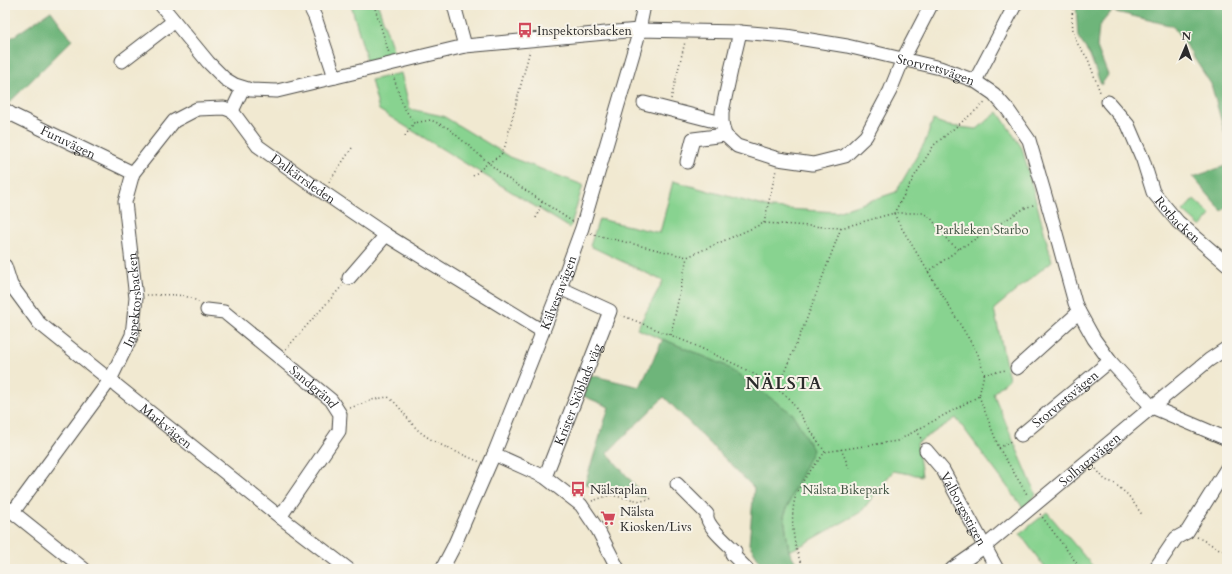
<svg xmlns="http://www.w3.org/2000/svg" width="1232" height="574" font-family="Cardo,serif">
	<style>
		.green { fill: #88d390; stroke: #5a7f5e }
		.forest { fill: #6eb57a; stroke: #4c7052 }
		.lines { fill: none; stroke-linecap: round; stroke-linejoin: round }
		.minor-casing { stroke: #494844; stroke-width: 15 }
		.path { stroke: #494844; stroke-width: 1.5; stroke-dasharray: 1 3; stroke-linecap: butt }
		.minor { stroke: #fff; stroke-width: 13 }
		.labels { text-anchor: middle; stroke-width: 4; stroke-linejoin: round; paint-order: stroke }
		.poi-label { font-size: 13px; fill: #2b2b2b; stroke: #f7f3e8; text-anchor: start }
		.street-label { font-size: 13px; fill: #2b2b2b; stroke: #f7f3e8 }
		.park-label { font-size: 13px; fill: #425544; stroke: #f7f3e8 }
		.district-label { font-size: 17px; font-weight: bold; letter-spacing: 1px; fill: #2b2b2b; stroke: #f7f3e8 }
	</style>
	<rect width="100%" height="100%" fill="#f7f3e8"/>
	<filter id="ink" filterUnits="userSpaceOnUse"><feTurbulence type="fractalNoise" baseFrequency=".025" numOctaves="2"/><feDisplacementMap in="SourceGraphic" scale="8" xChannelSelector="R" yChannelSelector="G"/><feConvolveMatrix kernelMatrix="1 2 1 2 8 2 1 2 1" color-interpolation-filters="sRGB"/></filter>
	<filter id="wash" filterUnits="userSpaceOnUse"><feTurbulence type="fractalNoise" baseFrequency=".012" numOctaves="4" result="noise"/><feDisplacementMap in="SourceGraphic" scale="16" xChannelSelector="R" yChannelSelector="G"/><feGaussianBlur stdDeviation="0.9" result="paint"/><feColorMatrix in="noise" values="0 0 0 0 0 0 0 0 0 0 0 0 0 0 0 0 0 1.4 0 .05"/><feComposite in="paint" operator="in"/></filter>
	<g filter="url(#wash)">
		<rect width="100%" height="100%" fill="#f1e9d1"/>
		<g class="green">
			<polygon points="351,5 378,5 394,53 367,61"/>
			<polygon points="401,73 410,109 443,116 512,158 583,185 570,228 379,110 371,80"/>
			<polygon points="998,112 1022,148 1052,261 994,309 1009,379 993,393 1036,494 1024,509 956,418 917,443 922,476 893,471 861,512 804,544 789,551 784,516 796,485 724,365 637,329 663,281 590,246 599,219 660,233 673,181 770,208 837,212 896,192 925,142 933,120 949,126 977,129"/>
			<polygon points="1194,199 1211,215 1201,227 1183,211"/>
			<polygon points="1047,512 1095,569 1046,569 1020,534"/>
		</g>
		<g class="forest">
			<polygon points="1076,5 1227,5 1227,141 1211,84 1173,26 1112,11 1099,26 1097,47 1108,75 1101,85 1090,55 1078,37"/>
			<polygon points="51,11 72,40 9,103 5,98 5,42"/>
			<polygon points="1227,162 1227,206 1222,211 1193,177 1225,166"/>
			<polygon points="663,339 724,365 793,414 813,450 796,485 784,516 789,551 800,569 765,569 749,544 754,488 664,397 607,453 645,497 585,484 609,407 581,395 590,375 640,387"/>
		</g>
	</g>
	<g filter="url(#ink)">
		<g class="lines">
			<g class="minor-casing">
				<g id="minor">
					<polyline points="161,5 208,62 225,79 235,85 251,90 277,91 465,46"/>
					<polyline points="309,5 315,17 335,77"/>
					<path id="s1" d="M454,5l11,41 173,-16 102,2 46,4 61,10 93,22 35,13 19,13 14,16 21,30 25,86 21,77 4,9 15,27 16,22 42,46 75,32"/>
					<polyline points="740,32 731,70 722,112 722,123 725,135 737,146 778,159 813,164 845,156 866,136 890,91 903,59 931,5"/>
					<polyline points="122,61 174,21"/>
					<polyline points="975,81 1015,5"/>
					<path id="s2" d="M1108,102l20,23 15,35 10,32 25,30 49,42"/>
					<polyline points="644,103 722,123"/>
					<path id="s3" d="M5,110l6,4 122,59"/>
					<polyline points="232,111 243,88"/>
					<polyline points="687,162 693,139 725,135"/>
					<path id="s4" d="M5,266l6,19 28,38 241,194 68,52"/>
					<polyline points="349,278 386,235"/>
					<path id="s5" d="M207,310l17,2 107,88 9,14 -1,17 -59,86"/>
					<polyline points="1017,368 1079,312"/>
					<path id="s6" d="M1021,435l89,-74"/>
					<path id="s7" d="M926,450l17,20 54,99"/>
					<polyline points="494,454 545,477 581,505 598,530 618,569"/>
					<path id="s8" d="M545,477l65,-166 -50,-23"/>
					<path d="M677,484l30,30c-2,11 20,29 28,37"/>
					<polyline points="5,506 84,569"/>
					<path id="s9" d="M13,512l97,-132 22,-45 4,-37 -11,-96 8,-29 41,-52 23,-12 27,-1 8,3 26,35 53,38 75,51 156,96"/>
					<polyline points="732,554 747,569"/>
					<path id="s10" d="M442,569l11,-21 41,-94 66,-166 22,-60 55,-188 7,-35"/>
					<path id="s11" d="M952,569l32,-22 168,-140 57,-47 18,-12"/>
					<polyline points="1155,569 1176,538 1187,532 1227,468"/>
				</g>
			</g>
			<g class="path">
				<polyline points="374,5 389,53"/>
				<polyline points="1073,5 1072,18 1073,31 1077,43 1088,59 1100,92 1102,94"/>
				<polyline points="393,75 403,106 414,123 431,120 448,128 504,176 573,222"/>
				<polyline points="671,99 685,42"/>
				<polyline points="405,136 414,123"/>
				<polyline points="473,176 488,163 501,155 505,146 530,50"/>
				<polyline points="329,182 352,148"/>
				<polyline points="536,218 542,202"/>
				<polyline points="764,223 776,170"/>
				<polyline points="591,233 596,235 687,257 764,223 841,228 894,213 898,222 978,354 984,374 979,396 897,441 825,452"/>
				<polyline points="959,249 948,241 931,218 923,213 894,213 914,177 934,145 986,102"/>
				<polyline points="928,272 959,249 1025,208 1036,204"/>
				<path d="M147,295c16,0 40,-3 52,8"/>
				<path d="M621,315l71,29 47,22 24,13 26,19 36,54c-9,12 -20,24 -27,38 -10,21 -5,60 6,79"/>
				<polyline points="671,335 687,257"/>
				<polyline points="286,349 342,286"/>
				<polyline points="984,374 1006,370"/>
				<polyline points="777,389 806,321 841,228"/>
				<polyline points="979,396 999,448 1028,496"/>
				<path d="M350,408l25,-9 13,-2c13,9 19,23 31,34 17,14 41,22 61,31"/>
				<polyline points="917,430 922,441"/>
				<polyline points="999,448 1011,441"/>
				<polyline points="841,449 850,470"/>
				<polyline points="1096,469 1105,480 1114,483 1128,495 1143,516"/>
				<polyline points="592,501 610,495 641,501 653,498"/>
				<polyline points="1040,514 1081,569"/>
				<polyline points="1197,537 1227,553"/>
			</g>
			<use href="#minor" class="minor"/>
		</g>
	</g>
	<defs>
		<g id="bus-bare" transform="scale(1.2)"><path d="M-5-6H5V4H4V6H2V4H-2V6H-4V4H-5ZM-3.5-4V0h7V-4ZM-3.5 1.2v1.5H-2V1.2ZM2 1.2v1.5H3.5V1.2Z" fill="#d1495b" stroke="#f7f3e8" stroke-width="2.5" paint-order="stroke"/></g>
		<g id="supermarket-bare" transform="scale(1.2)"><path d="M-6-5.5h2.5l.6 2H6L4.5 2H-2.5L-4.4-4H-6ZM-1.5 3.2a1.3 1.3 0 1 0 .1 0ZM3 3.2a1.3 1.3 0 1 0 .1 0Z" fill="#d1495b" stroke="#f7f3e8" stroke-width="2.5" paint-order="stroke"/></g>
	</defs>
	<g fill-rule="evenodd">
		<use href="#bus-bare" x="525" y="30"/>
		<use href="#bus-bare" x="578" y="489"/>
		<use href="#supermarket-bare" x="608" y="518"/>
	</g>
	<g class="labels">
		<g class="poi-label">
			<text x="537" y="35">Inspektorsbacken</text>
			<text x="590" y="494">Nälstaplan</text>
			<text x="620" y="516">Nälsta<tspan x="620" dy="15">Kiosken/Livs</tspan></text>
		</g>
		<g class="street-label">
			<text dy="5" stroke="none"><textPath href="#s1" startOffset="518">Storvretsvägen</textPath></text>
			<text dy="5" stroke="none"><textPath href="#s3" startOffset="71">Furuvägen</textPath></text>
			<text dy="5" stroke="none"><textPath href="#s9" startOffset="605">Dalkärrsleden</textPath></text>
			<text dy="5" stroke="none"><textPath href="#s2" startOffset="139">Rotbacken</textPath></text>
			<text dy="5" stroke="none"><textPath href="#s10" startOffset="300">Kälvestavägen</textPath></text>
			<text dy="5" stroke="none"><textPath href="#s9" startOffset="249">Inspektorsbacken</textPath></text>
			<text dy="5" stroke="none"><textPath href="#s5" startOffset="134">Sandgränd</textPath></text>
			<text dy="5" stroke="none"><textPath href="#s8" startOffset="89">Krister Siöblads väg</textPath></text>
			<text dy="5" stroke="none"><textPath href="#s6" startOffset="57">Storvretsvägen</textPath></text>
			<text dy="5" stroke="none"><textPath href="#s4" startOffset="231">Markvägen</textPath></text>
			<text dy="5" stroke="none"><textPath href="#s11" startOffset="176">Solhagavägen</textPath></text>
			<text dy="5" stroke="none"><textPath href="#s7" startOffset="70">Valborgsstigen</textPath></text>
		</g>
		<g class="park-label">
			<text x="982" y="234">Parkleken Starbo</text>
			<text x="846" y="494">Nälsta Bikepark</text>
		</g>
		<g class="district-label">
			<text x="784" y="389">NÄLSTA</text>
		</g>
	</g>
	<rect width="1232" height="574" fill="none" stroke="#f7f3e8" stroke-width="20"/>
	<g transform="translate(1186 46) rotate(2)" stroke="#f7f3e8" stroke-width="3" paint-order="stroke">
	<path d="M0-3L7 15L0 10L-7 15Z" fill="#2b2b2b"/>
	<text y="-6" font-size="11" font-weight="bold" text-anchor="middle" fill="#2b2b2b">N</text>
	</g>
</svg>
